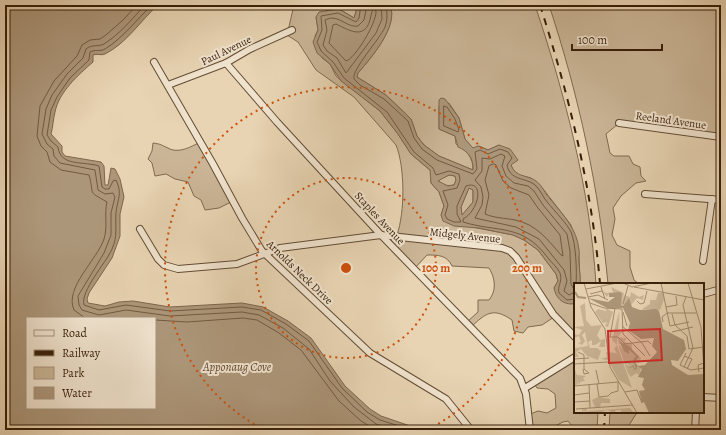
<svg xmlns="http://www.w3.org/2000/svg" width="726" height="435" font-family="Alegreya,serif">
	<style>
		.green { fill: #cab596; stroke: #806a4f }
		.water { fill: #ac9679; stroke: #7d664c; fill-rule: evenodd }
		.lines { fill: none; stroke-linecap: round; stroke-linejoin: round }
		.shore { stroke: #725a40; stroke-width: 1 }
		.minor-casing { stroke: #634c33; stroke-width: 8 }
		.minor { stroke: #f0e3ce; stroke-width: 6 }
		.rail { stroke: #371e08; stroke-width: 2; stroke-dasharray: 7 7; stroke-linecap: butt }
		.ring { fill: none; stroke: #cd500b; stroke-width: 2; stroke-dasharray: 2 4 }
		.labels { text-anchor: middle; stroke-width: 4; stroke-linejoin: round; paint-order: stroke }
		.street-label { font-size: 11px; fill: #371e08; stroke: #f0e3ce }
		.water-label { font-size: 12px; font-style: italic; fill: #604830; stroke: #f0e3ce }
		.inset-river { fill: none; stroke: #ac9679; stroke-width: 2 }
		.inset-road { fill: none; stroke: #a18b6f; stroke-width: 1 }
		.view { fill: #d62828; fill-opacity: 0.15; stroke: #d62828; stroke-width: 2 }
		.inset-edge { fill: none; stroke: #371e08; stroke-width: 2 }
		.centre { fill: #cd500b; stroke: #f0e3ce; stroke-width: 2 }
		.ring-label { font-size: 12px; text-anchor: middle; font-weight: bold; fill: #cd500b; stroke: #f0e3ce; stroke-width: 4; stroke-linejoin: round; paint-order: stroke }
	</style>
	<rect width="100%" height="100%" fill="#e8d4b3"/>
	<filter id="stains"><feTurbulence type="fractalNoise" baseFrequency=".005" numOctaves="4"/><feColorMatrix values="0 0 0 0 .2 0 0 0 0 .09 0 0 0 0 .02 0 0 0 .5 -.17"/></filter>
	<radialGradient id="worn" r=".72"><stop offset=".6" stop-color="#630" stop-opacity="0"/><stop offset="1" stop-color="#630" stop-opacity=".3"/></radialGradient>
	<g class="green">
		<path d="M294,5h64l-4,13c-15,-10 -22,-13 -38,-1l2,13 -3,6 7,22 8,6 6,12 44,35 18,23 13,20 20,17v12l8,9 5,14 -3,9 31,12 41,8 11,5 14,10 18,24 2,7 -4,7 18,16 3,-2v36l-21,-21 -12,8 -14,2 -5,6 -9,-2 -2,-11c-19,-13 -26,-7 -41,7l-4,-5 11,-10v-12h11c8,-10 6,-22 0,-32l-37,-2c-5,-11 -14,-11 -25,-11l-13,14 -31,-32 14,-2c8,-23 8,-68 -1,-90l-42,-48 -38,-27 -18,-28 -11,-7z"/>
		<path d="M390,5h145c30,90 55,184 61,279h-16l-1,-28 -8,-31 -27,-35 -13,-12 -13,-3 -5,-5 -14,-25 -11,5 -9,-4 -6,3 -8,-10 -6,-21 -10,-15 -10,3v23l16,7 1,8c11,7 17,13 17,26l-34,-14 -15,-11 -7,-9 -6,-17 -25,-24 -29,-18 1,-4c13,-15 41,-47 32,-68z"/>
		<path d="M549,5h172v132l-103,-13 -12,10 4,19 4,3h15l4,8 7,3 1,9 5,5 -10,2 -15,13 -8,12 2,11 -3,16 5,10 13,6v16l4,13 5,4h-31c-9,-95 -29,-188 -59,-279z"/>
		<path d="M200,142l31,60 -12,6 -14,2 -4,-10 -7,-4 -6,-14 -13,-3 -9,-5 -11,2 -3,-13 -4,-4 4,-8 1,-8c8,1 8,2 15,5 10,6 23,-1 32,-6z"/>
		<path d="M449,175l6,1 1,4 -2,5c-7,1 -11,1 -16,-5z"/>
		<polygon points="469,188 473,190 473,202 462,216 461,207"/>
		<polygon points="575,358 575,412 598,412 597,430 572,430 572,426 568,421 563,422 555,426 554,430 530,430 528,415 538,411 547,413 556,408 555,394 548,389 537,388 533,382"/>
		<polygon points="610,412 640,412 636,414 626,430 609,430"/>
	</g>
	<g class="water">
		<path d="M5,5h153c-18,16 -31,38 -53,49 -4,2 -8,-1 -12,1v7c-15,13 -34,30 -38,50 -2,8 -2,15 -4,22l11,12v6l3,4 36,6 3,4 1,19h3l3,-17 4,1 5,10 4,18 -4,17v22l-8,22 -23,35 -2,6 1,4 17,3 14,-4 14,-1 37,6 72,-4 21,4 25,14 23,17 34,48 25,23 11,7 41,14h-417zM27,318h128v90h-128z"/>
		<path d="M358,5h32c9,21 -19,53 -32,68l-1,4 29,18 25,24 6,17 7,9 15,11 34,14c1,-11 -5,-19 -15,-23l-3,-11 -16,-7v-29l2,-2 4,1 14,19 6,21 8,9 5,-2 10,4 11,-5 11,4 8,11 -7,5c5,13 15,9 25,16 7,5 9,13 15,19 13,16 26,29 28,50 1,4 -1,8 0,12 0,8 2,14 1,22h-5v18l-3,2c-10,0 -16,-6 -18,-16l4,-7 -2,-7 -18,-24 -14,-10 -11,-5 -34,-7 -25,-2 -11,-5 -2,-6 3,-9 -5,-14 -8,-9 -1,-13 -19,-16 -13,-20 -18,-23 -39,-30 -11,-17 -13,-11 -4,-11 5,-12 -2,-13 3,-5 20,-3 15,9zM449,175l6,1 1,4 -2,5 -6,1 -10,-5zM469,188l4,2v12l-11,13 -1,-8z"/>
	</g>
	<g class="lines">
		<g class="shore">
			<path d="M145,5c-13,14 -25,29 -41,39 -6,3 -12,0 -18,5l-3,9 -16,16 -15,21 -6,14 -4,25 5,10 6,5 1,7 6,7 35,7 3,20 7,4 8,-1 2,4 -4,16v22l-7,18 -26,43 1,9 3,5 17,5 27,-5 44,6 72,-4 17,3 24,13 26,21 21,32 24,26 22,17 20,6"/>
			<path d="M152,5c-16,15 -28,32 -47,44 -5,3 -10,0 -15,3l-1,8 -19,18 -13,19 -6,13 -4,25 4,6 7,6c2,20 26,14 41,19l3,21 3,2h4l4,-8 3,-1c7,15 1,19 0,33 -1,13 2,23 -4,36 -6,14 -32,42 -28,56l15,5 27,-5 44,6 72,-4 19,3 25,14 23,17 33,47 25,24 13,8 32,10"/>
			<path d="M361,5l-2,13 -3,4 -18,-9 -17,3 1,14 -5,12 4,9 12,11 11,16 43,34 27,40 19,16 3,7 13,-4 10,3 1,6 -3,8 -14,3 5,14 -3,10 2,4 7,3h7l-4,-8v-8l9,-20c19,-7 13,25 -3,33v3c36,11 59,1 85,36 4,5 9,9 12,15 3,8 -3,13 -1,20l8,7 8,-1"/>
			<path d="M367,5l-3,15 -6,6c-12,2 -20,-13 -33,-6l2,10 -4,15 4,6 10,7 9,15 30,-40 6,-14 -1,-14"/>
			<path d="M386,5c1,7 2,14 -1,22 -5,12 -34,43 -31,52l6,6 24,14 24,22 6,17 8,11 15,11 36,14 4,-5 -2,-17 5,-2 8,4 12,-5 8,3 4,6 -5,7c3,16 18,12 28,20 6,5 8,13 13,18 5,6 20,22 23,29 5,11 6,40 5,52"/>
			<path d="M374,9l2,2c1,11 -21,48 -30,50l-17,-18 4,-18 3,-1c11,5 28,17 34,-4 1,-4 1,-8 4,-11z"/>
			<polygon points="444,106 447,107 455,119 459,130 458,132 444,126"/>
			<path d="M494,164l2,1 7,16 8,7 18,7 9,13 22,27 3,21 -2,-1c-13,-15 -25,-31 -46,-35 -10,-2 -21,-2 -30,-6l4,-19 -4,-15 4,-14z"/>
			<polyline points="575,291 571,284 570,251 567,234 543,205 534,191 528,186 514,183 506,176 502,166 505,156 501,154 490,159 482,158 482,171 475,180 481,187 483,197 482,205 475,218 516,227 539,239 564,270 567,281 564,291 569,295 575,292"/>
			<path d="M85,318l-11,-8c-10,-22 23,-50 30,-71 4,-12 0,-25 3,-37 -21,-12 -12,-6 -18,-27l-28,-5 -11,-8 -3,-10 -6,-6 -4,-10 3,-30 14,-25 23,-25 5,-11 8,-5 10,-1 6,-4 17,-15 14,-15"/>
			<polyline points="155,320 187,322 243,318 257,320 279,333 301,350 339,401 361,421 376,430"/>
		</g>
		<g class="minor-casing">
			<g id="minor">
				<polyline points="154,62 213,164 242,218 262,251 370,353 446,399 471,430"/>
				<polyline points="226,63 277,122 381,235 520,378 526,394 530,430"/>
				<polyline points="168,85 226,63 250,49 292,30"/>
				<polyline points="619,123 721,137"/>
				<polyline points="645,194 721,200"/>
				<polyline points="140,229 158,259 164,265 178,269 237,264 280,248 381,235 502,248 510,251 516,257 553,314 575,337"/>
				<polyline points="703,261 712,199"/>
				<polyline points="703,294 721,289"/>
				<polyline points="525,388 575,357"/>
				<polyline points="703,397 721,398"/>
				<polyline points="695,430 696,412"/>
			</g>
		</g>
		<use href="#minor" class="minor"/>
		<g class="rail">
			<path d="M540,5c29,91 52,183 60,279"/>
			<polyline points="604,430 605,412"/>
		</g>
	</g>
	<g class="ring">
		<circle cx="346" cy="268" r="90"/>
		<path d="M265 430A181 181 0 1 1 427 430"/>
	</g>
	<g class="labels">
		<g class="street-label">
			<text transform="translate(226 50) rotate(-26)" y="4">Paul Avenue</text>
			<text transform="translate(671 120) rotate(8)" y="4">Reeland Avenue</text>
			<text transform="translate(380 218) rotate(47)" y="4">Staples Avenue</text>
			<text transform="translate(465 235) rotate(6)" y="4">Midgely Avenue</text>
			<text transform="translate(300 272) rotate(44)" y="4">Arnolds Neck Drive</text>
		</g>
		<g class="water-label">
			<text x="237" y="371">Apponaug Cove</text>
		</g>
	</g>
	<g transform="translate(574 283)">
		<rect width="130" height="130" fill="#e8d4b3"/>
		<path d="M37,4l13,6 -3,12 3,-10 6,2 1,-5 8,5 5,-2 -1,5 -6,-2 -6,7 -2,-6 -6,7 -1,-1h-1l-1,-1 2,-10 -12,-2 -3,5 -6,-7 5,3 7,-1zM84,10h5l1,6 -4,11 -18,-1 8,-5v-4h6zM11,20l1,17 5,6 11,-1 -5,10 3,5 5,-1v8h-6l2,-6 -6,4h-3v-5l-4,2 2,6h7l4,3 -3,9 -11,-4 -6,-7 -5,3 3,5h-5v-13l1,4 13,-2 -3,-14 -3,3 3,6 -3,4 -4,-2 3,-1 -2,-6 -5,2v-4l5,1 3,-5 -8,-3 10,-1 -4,-20zM32,25l7,4 -5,15 -3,-1 2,-4 -4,1 -8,-11 3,-3 8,2zM46,26l-2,22 4,1 -4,5 8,1 -1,4 7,2v6l9,8 -2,5 -4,-1 4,-4 -10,-11 -8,-6 -2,4 6,6 4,-1 7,6 -3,4 3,10 -2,-3 -2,-2 -2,2 -2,-3h-3l5,4 3,-1 2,4 2,-2v-3l4,2 -2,7 -3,-2 -5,4 -3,-4 -9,-25 -2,-18zM45,28l-2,34 15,43 -13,-8 -11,-20 -7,-1 6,-2 -1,-5 11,1 -3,-4 3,-4 -5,-5zM0,84l3,8 9,1 -3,2 2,3 -5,1v3l-3,-4 1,3 -4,2zM24,114l12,2v4h-9l-1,4h-5l-3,-7zM8,125l1,2 3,-2 1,3 43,-3 4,5h-17h4v-3h-5l-2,3 -7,-3 -8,3 -16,-2 -1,2h-3l3,-1z" fill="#cab596"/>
		<path d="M46,9l2,2 -1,11 2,1 6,-8 3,9 8,3 16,-1 3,2 4,18 21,11 2,9 -8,12 -7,-1 1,5 16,10 16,-1v39h-55l-5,-11 -2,1 -3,-12 6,-1 -3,-5 2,-7 -6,-1 4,-8 -5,-3v3l-2,2 -2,-4 -3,1 -5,-4 5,3 3,-2 3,5 -3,-10 3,-4 -7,-6v4l-5,-3 -5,-10 10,5 10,11 -4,5 3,4 7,-1 12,-13 -5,-6 2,-8 -13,1 -13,-9 2,-7 -7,-15h-16l-19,-10 20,4 7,-5h-6v-4z" fill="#ac9679"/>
		<path class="inset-river" d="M1,9l3,5 8,1"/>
		<path class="inset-road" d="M10,0l7,24 14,22 5,38 27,46M49,0l9,4 20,-4M87,0l9,43 19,-4M114,0l13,44 3,42M27,4l4,12M60,4l70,13M12,6l31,-6M16,11l12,-3M14,14l10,-2 10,5M63,18l3,3 4,-1 3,-12M16,20l14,5 18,1 1,25 22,22M49,21l5,-18M92,24l11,-2 -1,-9M41,25l-5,29h8M49,29l4,14M98,31l3,11 12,11 2,13 15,-2M89,39l-1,-5 5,-4h29M48,43l20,17 8,13M98,49l21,-5M44,54l7,7 23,-3 3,3M4,69l6,3v14M112,70l-6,12 11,5 13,-2M110,73l8,3 -5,10M0,76l15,-1M0,81l34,-2M110,84l9,-19 -10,-43 3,-8M9,86l1,5 5,-1 -5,-4M22,87l3,14M125,89l-1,-7 6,-2M15,101l1,24M23,101l2,13 9,-1 3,-3M0,103l44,-4M51,109l12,-2 5,13M37,110l7,-2v-9M0,112l15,-2M0,119l16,-1M2,126l57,-4"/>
		<path class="view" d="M86,46l2,31 -53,3 -1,-32z"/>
		<rect width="130" height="130" class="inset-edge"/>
	</g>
	<circle cx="346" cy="268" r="6" class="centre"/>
	<g class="ring-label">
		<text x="436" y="272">100 m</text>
		<text x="527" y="272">200 m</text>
	</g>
	<rect width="726" height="435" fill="none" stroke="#e8d4b3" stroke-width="20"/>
	<rect x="6" y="6" width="714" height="423" fill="none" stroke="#371e08" stroke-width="2"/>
	<rect x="10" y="10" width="706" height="415" fill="none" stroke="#371e08"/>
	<rect x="26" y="317" width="130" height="92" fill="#f0e3ce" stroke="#a6947f"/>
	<rect x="34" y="330" width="20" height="6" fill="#f0e3ce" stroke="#a6947f"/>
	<text x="62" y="337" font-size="12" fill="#371e08">Road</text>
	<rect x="34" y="350" width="20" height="6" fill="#371e08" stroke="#a6947f"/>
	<text x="62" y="357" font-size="12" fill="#371e08">Railway</text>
	<rect x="34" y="367" width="20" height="12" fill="#cab596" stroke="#a6947f"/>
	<text x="62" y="377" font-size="12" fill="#371e08">Park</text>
	<rect x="34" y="387" width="20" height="12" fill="#ac9679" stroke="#a6947f"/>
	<text x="62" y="397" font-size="12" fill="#371e08">Water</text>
	<path d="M572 44v6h90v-6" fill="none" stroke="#371e08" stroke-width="2"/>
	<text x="578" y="44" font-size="12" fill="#371e08" stroke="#f0e3ce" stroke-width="3" paint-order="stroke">100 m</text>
	<rect width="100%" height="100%" filter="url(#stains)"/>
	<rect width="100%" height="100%" fill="url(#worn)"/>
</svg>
